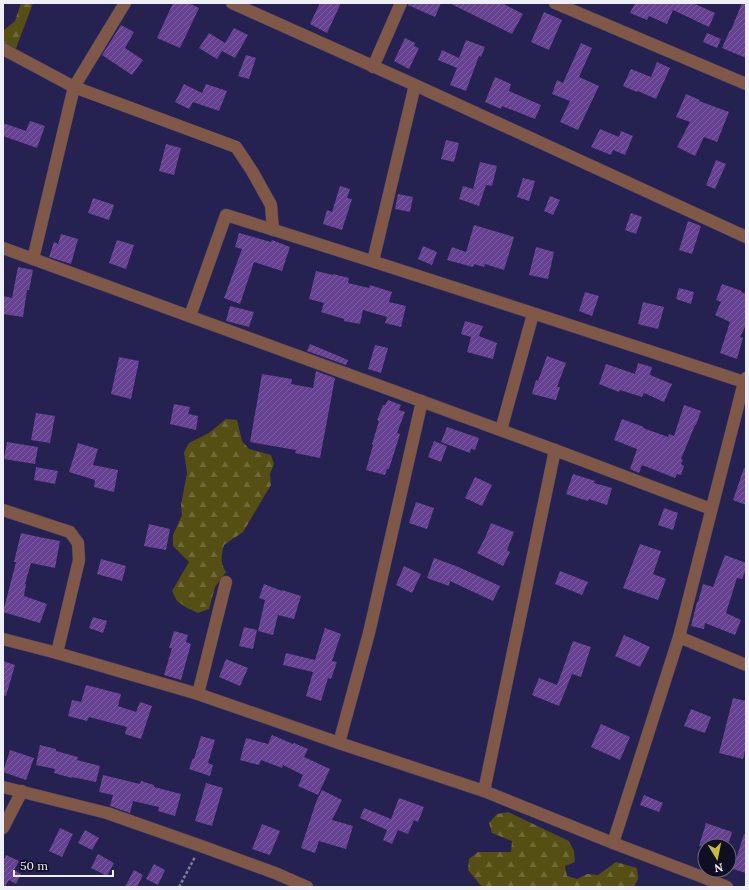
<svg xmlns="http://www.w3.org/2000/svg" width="749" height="890" font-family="Lora,serif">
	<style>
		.forest { fill: url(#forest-firs) }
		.building { fill: url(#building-hatch) }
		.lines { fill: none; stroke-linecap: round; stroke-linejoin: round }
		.minor-casing { stroke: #413e68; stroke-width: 13 }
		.path { stroke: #7f7d9c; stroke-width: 2.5; stroke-dasharray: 3 2; stroke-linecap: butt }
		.minor { stroke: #7f5847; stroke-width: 12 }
	</style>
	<defs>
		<pattern id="forest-firs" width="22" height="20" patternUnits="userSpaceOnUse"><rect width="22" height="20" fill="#554f13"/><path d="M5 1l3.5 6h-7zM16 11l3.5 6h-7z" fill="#6e6936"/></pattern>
		<pattern id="building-hatch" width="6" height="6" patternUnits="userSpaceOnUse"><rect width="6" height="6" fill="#664191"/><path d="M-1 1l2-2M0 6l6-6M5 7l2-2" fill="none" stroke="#7c5da1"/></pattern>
	</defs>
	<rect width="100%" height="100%" fill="#252150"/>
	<g class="forest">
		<polygon points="21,3 33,3 15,51 5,49 3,39 3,31 15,21"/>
		<path d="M226,419l11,1 5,21 7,8 22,6 3,9 -4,10 1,11 -28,47 -19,13c-3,11 -4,18 2,27l-11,15 -6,22 -11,4 -11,-5 -10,-7 -5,-10 17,-29 -16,-16v-11l9,-20 -1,-10 6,-32 -3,-21 5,-9 20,-10z"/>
		<polygon points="508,812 569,841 574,851 575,862 565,866 567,876 577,879 587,874 598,875 616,862 637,868 638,879 634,887 482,887 468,870 469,859 478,852 511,852 512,841 492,833 489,823 497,814"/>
	</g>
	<g class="building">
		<polygon points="173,3 189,3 199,8 180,48 157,38"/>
		<polygon points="320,3 341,3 327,33 310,24"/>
		<polygon points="408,3 441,3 435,17 408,5"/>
		<polygon points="449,3 502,3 523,14 512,34"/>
		<polygon points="635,3 693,3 715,13 709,27 673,10 667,24 649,16 647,20 630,13"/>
		<polygon points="742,3 746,3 746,58 722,48 730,30 731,30"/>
		<polygon points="544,12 562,20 549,50 531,42"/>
		<polygon points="121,25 134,32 125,48 143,60 132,75 102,55"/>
		<polygon points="234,28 248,35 235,58 222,51 217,59 199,48 209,33 225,43"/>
		<polygon points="707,33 721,39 717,48 703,42"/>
		<polygon points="405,38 415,43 414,46 419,48 409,69 394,61"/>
		<polygon points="466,40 485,47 481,57 479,56 466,91 450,85 457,68 438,60 442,50 459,58"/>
		<polygon points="581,43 592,48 579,77 599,86 578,130 560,122 570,101 552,94 557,80 563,83"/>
		<polygon points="246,55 256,58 249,79 238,76"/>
		<polygon points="657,62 670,68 656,99 638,91 637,92 623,86 631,69 651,77"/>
		<polygon points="495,77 511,84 509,91 541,105 535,119 502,106 501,109 485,102"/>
		<polygon points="184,84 202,93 206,84 227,91 219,111 193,102 189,109 175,102"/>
		<polygon points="686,94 700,100 699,101 729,112 717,142 704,137 695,156 677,147 690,122 676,117"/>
		<polygon points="30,121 45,126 37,148 3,136 3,123 26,131"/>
		<polygon points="600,129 619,137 621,131 633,136 625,155 613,150 611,155 591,147"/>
		<polygon points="446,140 459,143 454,162 441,159"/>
		<polygon points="166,144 181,148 174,175 159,171"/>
		<polygon points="716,160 726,164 715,189 706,185"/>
		<polygon points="480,162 497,166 492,186 486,185 479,206 459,199 463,186 473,189"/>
		<polygon points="523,178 535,181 529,201 517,197"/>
		<polygon points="340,186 350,189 347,198 352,199 342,230 323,224 327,210 332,212"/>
		<polygon points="398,194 413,197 410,212 395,209"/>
		<polygon points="550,196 560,200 553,215 544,211"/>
		<polygon points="93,198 114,205 109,220 88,213"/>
		<polygon points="631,213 642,217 636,234 625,230"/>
		<polygon points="688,221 701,226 692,254 679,250"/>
		<polygon points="474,225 514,237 504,270 485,264 484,267 474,264 473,267 447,260 452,247 466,252"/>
		<polygon points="239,233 271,242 272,240 290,247 282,271 254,262 240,304 224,298 242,249 235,247"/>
		<polygon points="61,234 78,239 71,264 49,257 54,242 58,244"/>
		<polygon points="117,240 134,245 126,269 109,263"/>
		<polygon points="423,246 437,252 432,265 418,259"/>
		<polygon points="536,247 554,252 548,279 529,275"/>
		<polygon points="18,267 33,270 29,290 27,290 23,317 3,314 3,296 12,298"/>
		<polygon points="316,271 333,275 333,274 349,278 348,283 369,288 370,285 392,292 389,302 406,306 401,327 385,323 387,317 363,310 360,324 344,321 344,319 321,312 324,303 309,299"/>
		<polygon points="722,284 742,291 741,292 746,294 746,325 740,337 743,338 737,359 720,353 730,322 715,315 721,302 716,300"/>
		<polygon points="679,288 694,292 691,304 676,299"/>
		<polygon points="585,292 599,296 592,316 579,311"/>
		<polygon points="643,302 664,307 658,329 638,324"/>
		<polygon points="230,306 254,312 249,327 226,321"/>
		<polygon points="465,321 483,326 479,336 497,343 493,359 467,352 471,337 461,334"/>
		<polygon points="310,344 348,360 346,365 307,351"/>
		<polygon points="375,345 388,348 381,373 368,369"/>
		<polygon points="547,356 566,363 557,387 560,387 556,400 532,394 536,380 538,381"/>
		<polygon points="119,357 139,361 131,399 111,394"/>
		<polygon points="638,363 652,367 650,375 672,384 664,402 644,393 642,397 620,390 619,392 599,384 606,364 635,374"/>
		<polygon points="316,371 335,378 320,458 295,453 296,450 250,442 262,374 292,379 291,384 313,388"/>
		<polygon points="388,400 401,405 399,410 405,412 397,433 400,434 389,469 387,469 385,475 366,470 373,445 372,444 379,421 377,420 383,405 385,405"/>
		<polygon points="174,404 190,407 188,414 198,416 196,430 170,424"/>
		<polygon points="684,405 701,411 696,425 695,425 681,459 683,460 681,464 684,466 681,475 677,474 675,478 642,465 639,473 630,469 637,449 614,440 622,419 644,427 643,428 668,437 669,434 674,436"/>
		<polygon points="36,413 55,416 50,443 31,440"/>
		<polygon points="447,427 479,438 475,450 471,449 470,453 441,442"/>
		<polygon points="434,441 447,446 441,462 428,457"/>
		<polygon points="7,442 38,447 35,464 4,459"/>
		<polygon points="78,443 98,449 93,465 118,470 114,492 94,487 95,480 69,472"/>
		<polygon points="36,467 58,471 55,484 34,480"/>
		<polygon points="744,468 746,469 746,505 733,500"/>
		<polygon points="573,474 595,481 594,483 612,488 607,505 589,499 588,501 566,494"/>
		<polygon points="475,477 492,485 482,506 465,498"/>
		<polygon points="416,502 434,508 427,529 409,523"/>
		<polygon points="664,508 678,513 673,530 658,525"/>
		<polygon points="491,523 514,532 507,550 510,552 503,566 477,553 485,538"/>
		<polygon points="149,524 170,529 166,550 144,546"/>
		<polygon points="21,533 39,537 60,541 55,568 31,563 25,584 26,584 24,596 47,604 40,623 3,612 16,562 14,562"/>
		<polygon points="640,544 661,551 653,574 666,579 658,600 623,588"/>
		<polygon points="725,555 746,563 746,569 742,579 737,578 726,613 741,620 735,635 705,623 704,629 691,626 697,602 698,602 703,584 713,587"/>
		<polygon points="434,558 456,566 500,586 493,601 450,581 449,586 427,578"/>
		<polygon points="101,559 126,566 122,581 97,574"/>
		<polygon points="404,566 421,574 412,593 396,585"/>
		<polygon points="560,571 588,582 582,595 555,584"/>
		<polygon points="264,584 282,591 282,590 301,596 294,619 278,615 273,635 258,631 265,600 259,598"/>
		<polygon points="93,617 107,621 103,633 89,628"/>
		<polygon points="244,627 257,630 253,649 239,646"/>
		<polygon points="325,628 341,634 332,661 337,662 331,679 328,678 321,701 306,696 313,672 283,665 286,653 315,660"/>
		<polygon points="174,631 188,635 186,642 191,644 181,680 164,675 172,648 169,648"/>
		<polygon points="624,635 650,647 640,667 615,656"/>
		<polygon points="573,641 591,647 581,677 572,674 559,706 532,695 539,678 557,685"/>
		<polygon points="226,659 248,668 240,686 219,677"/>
		<polygon points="3,661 15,665 6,696 3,695"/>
		<polygon points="86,685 121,694 118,706 136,712 140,702 152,706 141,739 125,734 127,727 89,717 87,721 68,716 72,700 81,702"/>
		<polygon points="733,698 746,701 746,747 743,759 719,753"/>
		<polygon points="691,709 711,717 705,733 684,726"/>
		<polygon points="601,724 630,737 620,760 591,747"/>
		<polygon points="272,735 293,744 294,743 308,749 304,757 330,769 318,795 298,786 303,775 283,765 282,768 261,760 259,765 240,760 246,738 268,744"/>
		<polygon points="201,736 215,740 208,763 213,765 210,776 189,769 193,758 194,759"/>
		<polygon points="40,745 56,749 56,751 78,757 77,760 100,766 96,782 72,777 72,778 54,773 55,769 36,765"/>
		<polygon points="10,750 34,758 26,780 3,772"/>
		<polygon points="103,775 140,784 141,781 154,785 154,787 181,794 175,816 158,811 159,807 133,801 130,813 110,806 113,795 99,792"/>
		<polygon points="206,783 223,788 212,826 195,821"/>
		<polygon points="322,790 342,800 332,820 353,826 346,849 319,841 315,853 301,848 316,802"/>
		<polygon points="644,795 663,803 659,812 640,805"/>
		<polygon points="399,798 424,807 418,822 414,820 408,834 398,830 392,844 383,840 387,830 360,818 364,808 391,819"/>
		<polygon points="706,823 732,832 728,846 699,846"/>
		<polygon points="262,824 280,831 270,855 252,849"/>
		<polygon points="60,828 73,834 62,857 49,851"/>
		<polygon points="85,830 99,838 92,850 78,843"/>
		<polygon points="744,834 746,835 746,873 733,869"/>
		<polygon points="98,854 114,863 107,876 91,868"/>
		<polygon points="6,855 19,861 14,870 21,874 16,884 9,880 5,887 3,887 3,862"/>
		<polygon points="154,864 165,870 158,885 146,879"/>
		<polygon points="134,870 143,875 137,887 125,887"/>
	</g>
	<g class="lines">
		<g class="minor-casing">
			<g id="minor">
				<polyline points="232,3 415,85 746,237"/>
				<polyline points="555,3 746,84"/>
				<polyline points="3,49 74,87 236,147 252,171 271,205 273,230"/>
				<polyline points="373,67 401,3"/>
				<polyline points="3,248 555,450 711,509"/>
				<polyline points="33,259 74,87 125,3"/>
				<polyline points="373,261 415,85"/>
				<path d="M190,316l36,-101c174,54 346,111 518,167"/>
				<polyline points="501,430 533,314"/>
				<polyline points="3,510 70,532 78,543 79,560 57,653"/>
				<polyline points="679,637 746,665"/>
				<polyline points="3,639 57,653 198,694 339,743 484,791 613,843 705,878 727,887"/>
				<polyline points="198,694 226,582"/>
				<polyline points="339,743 369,633 422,401"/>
				<polyline points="3,787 107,813 201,846 275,873 307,887"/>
				<polyline points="484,791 555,450"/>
				<polyline points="3,828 22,791"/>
				<polyline points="613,843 679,637 744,382 746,378"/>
			</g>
		</g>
		<polyline class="path" points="179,887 195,857"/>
		<use href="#minor" class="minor"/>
	</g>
	<rect width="749" height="890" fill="none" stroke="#efeffc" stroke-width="8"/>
	<g transform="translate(717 858) rotate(170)"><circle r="19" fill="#0f0e23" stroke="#69687a"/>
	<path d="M0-3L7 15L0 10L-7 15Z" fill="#c8bb3b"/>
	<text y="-6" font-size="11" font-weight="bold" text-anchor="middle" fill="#efeffc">N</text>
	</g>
	<path d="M14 870v6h99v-6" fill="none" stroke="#efeffc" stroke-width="2"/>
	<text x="20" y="870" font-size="12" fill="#efeffc" stroke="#0f0e23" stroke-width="3" paint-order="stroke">50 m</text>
</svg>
